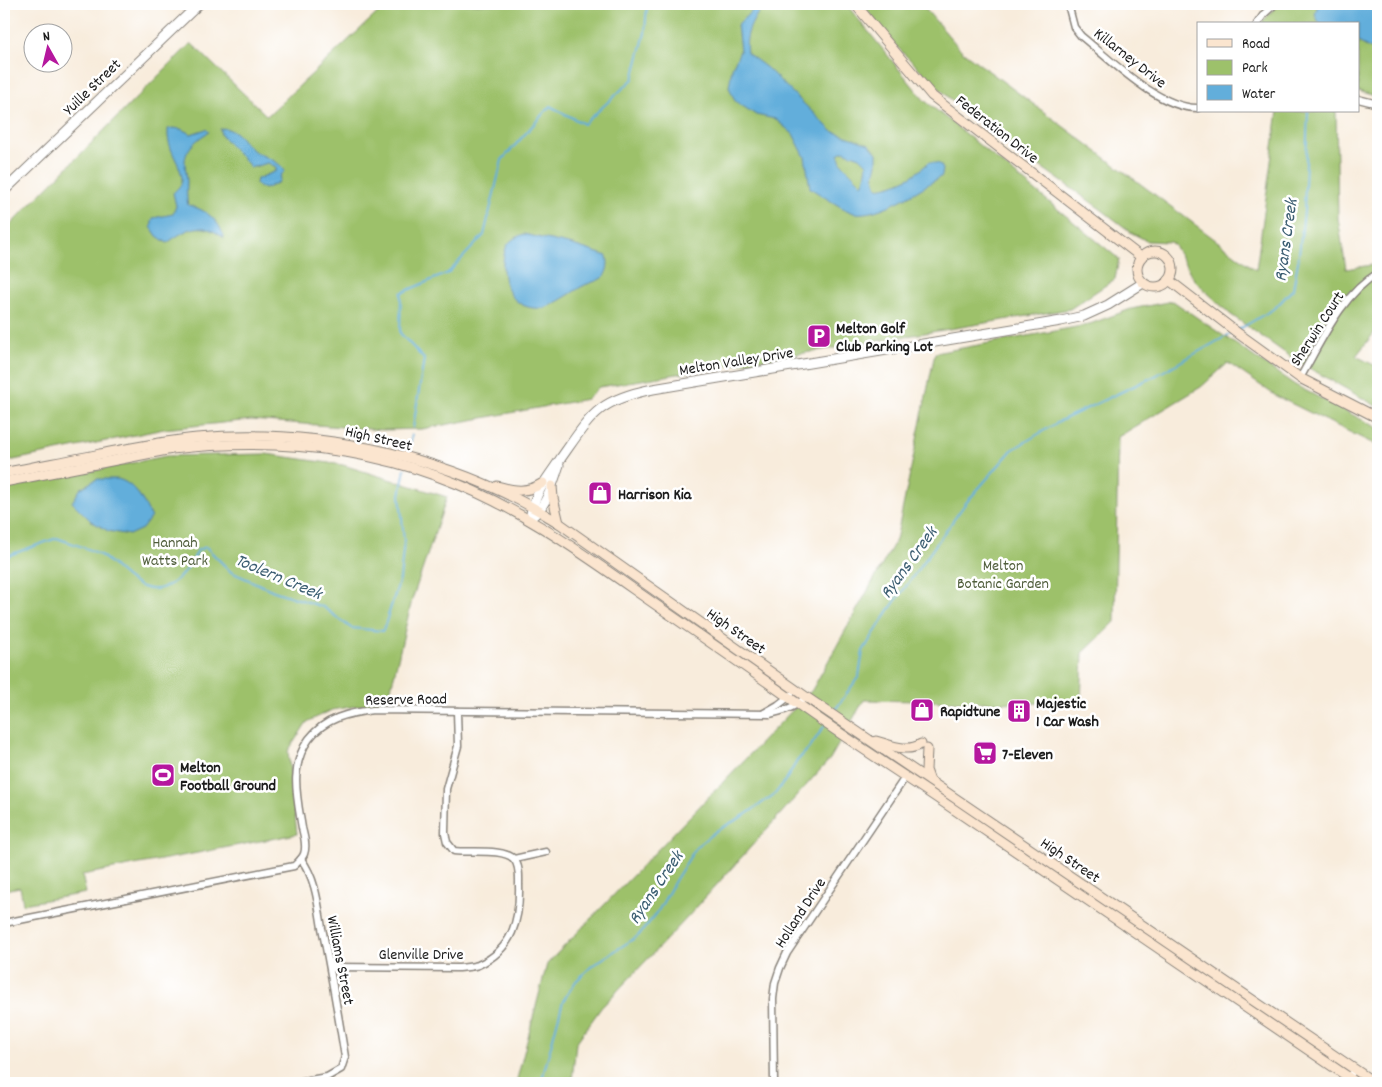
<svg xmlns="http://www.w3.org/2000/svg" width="1382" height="1087" font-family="Dekko,sans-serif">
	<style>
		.green { fill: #9dc16b; stroke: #5c6e44 }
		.water { fill: #62aedb; stroke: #3f657c; fill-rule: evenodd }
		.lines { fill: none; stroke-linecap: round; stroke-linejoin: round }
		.stream { stroke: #62aedb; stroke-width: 2 }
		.minor-casing { stroke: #8a847c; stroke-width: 9 }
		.tertiary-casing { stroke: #8a847c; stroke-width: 11 }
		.secondary-casing { stroke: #8a847c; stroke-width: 11 }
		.minor { stroke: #fff; stroke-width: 6 }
		.tertiary { stroke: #fff; stroke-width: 9 }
		.secondary { stroke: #fbe5cf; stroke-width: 9 }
		.labels { text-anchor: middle; stroke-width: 5; stroke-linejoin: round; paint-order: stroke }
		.street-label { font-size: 16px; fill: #1c1c1c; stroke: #fff }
		.poi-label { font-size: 16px; font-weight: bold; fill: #1c1c1c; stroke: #fff; text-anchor: start }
		.park-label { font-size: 16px; fill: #505e3c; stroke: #fff }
		.water-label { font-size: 18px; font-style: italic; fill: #3c5e72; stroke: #fff }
	</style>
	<rect width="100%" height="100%" fill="#fff"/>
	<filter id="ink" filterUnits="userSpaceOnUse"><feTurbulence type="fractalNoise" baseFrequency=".02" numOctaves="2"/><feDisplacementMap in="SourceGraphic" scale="10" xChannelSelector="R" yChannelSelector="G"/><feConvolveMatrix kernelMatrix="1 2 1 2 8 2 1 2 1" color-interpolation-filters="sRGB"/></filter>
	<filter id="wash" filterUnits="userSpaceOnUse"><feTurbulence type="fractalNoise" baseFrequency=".0096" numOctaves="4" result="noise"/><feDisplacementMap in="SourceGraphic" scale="20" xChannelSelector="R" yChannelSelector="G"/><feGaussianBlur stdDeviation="1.12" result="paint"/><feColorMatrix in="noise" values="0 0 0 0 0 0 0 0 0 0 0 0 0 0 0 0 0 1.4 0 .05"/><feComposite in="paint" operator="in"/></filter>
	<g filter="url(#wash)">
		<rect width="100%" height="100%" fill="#f8ecdc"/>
		<g class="green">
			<polygon points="387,4 846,4 924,100 1119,259 1115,279 1070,309 599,387 587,399 422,429 382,430 251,420 164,429 4,462 4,231 191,43 267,116"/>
			<polygon points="862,4 921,4 962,51 1256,270 1278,111 1336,111 1338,218 1346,269 1378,264 1378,328 1356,356 1378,367 1378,407 1295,360 1230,314 1195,281 1174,245 1170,242 1147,241 1132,233 1102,210 993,133 947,96 893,43"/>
			<polygon points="1279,4 1378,4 1378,97 1358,91 1358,24 1260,24"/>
			<polygon points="1173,301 1295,385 1378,428 1378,446 1276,396 1228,363 1201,387 1118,437 1115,622 1083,653 1081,704 864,700 830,759 685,920 601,1008 576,1043 572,1081 631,1081 631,1083 516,1083 547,964 812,690 896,540 935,353 1087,325 1131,309"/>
			<polygon points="266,454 343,465 447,497 412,600 388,701 332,710 307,722 288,751 297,834 82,875 86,893 23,904 20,887 4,890 4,489 166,456"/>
		</g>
		<g class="water">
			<polygon points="1318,4 1378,4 1378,51 1371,49 1358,42 1358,24 1320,24 1315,15"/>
			<path d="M763,5c-10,16 -19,28 -16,48l20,15 65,63 37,13 8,9v11l-3,13 3,11c21,-3 37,-11 52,-26l11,2 3,5 -1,7c-22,13 -62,41 -88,37 -7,-1 -36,-20 -44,-25l-5,-31 -12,-23 -18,-15 -19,-4 -21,-14 -6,-14 3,-19 8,-17 -3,-26 20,-19zM843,151l17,6 7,7 -2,14 -3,6 -20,-20 -4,-10z"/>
			<path d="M173,128l8,1 10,5 15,-5 3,3c-11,6 -24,17 -24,30 0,6 2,13 2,19 0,8 -1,16 1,24 17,4 32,15 36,33 -23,-18 -36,-10 -57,5l-10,-7 -6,-9 2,-9 20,-4 3,-8 -3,-13c4,-4 9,-8 9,-13 0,-16 -16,-30 -14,-51z"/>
			<path d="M223,128c18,3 17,13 30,22 11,8 25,9 32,21l-4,4 -2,7 -14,7 -6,-2 -3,-3 1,-5 19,-8v-4l-8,-4 -18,5 -2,-4 -27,-29 -1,-6z"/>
			<path d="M524,234l49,11 34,11c2,7 1,17 -5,22 -5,4 -15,5 -21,9 -11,7 -24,16 -37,21 -3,1 -7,0 -11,0 -23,-3 -31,-25 -30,-46 2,-17 5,-22 21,-28z"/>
			<path d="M97,479c6,0 13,0 20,0 17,3 28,24 34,38l-9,12 -13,6 -21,-4 -17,-10 -19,-19 9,-14z"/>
		</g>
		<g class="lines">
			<g class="stream">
				<polyline points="1238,330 1275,308 1293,289 1298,262 1304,212 1308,111"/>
				<polyline points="413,428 424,359 400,333 401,293 448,273 484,235 502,160 550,106 584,124 633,79 645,33 647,4"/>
				<polyline points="408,455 412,435"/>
				<path d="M4,557l53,-19c13,5 28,9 40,15 13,7 23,21 36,29 29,20 53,-6 65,-32l8,-3 25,25 43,19 49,16 28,21 32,3 17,-52 4,-38 -4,-46 5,-26"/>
				<polyline points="833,713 859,676 863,651 889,610 965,504 1012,450 1060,421 1155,376 1232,333"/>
				<polyline points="541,1083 563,1001 576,981 593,965 638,936 657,913 676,879 697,846 716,831 745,815 775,794 787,778 797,761 810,747 825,725"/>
			</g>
		</g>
	</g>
	<g filter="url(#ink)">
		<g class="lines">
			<g class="minor-casing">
				<g id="minor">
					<path d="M1068,4l6,23 7,9c30,24 78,73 117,72"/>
					<polyline points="1257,24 1264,14 1275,4"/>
					<polyline points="1358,99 1378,104"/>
					<path d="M1300,378c21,-36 41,-83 78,-105"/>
					<polyline points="764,713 778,705 791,695"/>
					<polyline points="514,859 546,852"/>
					<path d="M4,923l290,-57c4,-4 8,-7 10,-12 3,-8 0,-18 -2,-26 -5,-31 -13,-62 7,-89 16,-21 39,-26 64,-29l397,4c15,-4 25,-6 36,-17"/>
					<path d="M330,967l129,1c6,-1 14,-1 19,-3 35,-15 42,-46 41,-80 0,-8 1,-19 -5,-26 -11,-11 -44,-6 -60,-8l-7,-9 -2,-9 1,-44 12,-43 -1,-35"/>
					<path d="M292,1083l35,-6 14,-8 4,-12c-7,-43 -14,-86 -23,-129 -4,-24 -6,-49 -21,-69"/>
					<polyline points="774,1083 773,999 775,983 780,968 787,953 906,776"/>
					<polyline points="1346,1083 1354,1069"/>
				</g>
			</g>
			<g class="tertiary-casing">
				<g id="tertiary">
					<polyline points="4,191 199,4"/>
					<path d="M534,515c14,-12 19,-33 25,-50"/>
					<path d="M530,519c4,-27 17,-39 31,-61 31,-44 37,-58 92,-69l408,-68 23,-5 24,-11 35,-22"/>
				</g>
			</g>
			<g class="secondary-casing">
				<g id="secondary">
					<polyline points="855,4 932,96 1141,257"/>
					<circle cx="1155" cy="269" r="18"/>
					<polyline points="1169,280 1239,334 1300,378 1378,418"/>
					<path d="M4,473c32,-7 64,-12 96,-19 32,-6 64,-13 97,-16 122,-11 258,19 362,85l247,174 569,386"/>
					<path d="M4,482l168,-33c89,-10 180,-4 265,27 75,27 138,72 202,117 53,37 106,73 159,111 50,36 103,69 154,104 135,92 270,183 405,275"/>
					<path d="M497,486c18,5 30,7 46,-3"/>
					<polyline points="552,486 553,498 559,523"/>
					<path d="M876,741c15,4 31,12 45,3"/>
					<polyline points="927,749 926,770 930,781"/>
				</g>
			</g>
			<use href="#minor" class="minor"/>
			<use href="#tertiary" class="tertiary"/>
			<use href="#secondary" class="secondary"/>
		</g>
	</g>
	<defs>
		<g id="parking-square" transform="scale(1.25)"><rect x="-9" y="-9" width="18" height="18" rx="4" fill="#b5179e" stroke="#fff"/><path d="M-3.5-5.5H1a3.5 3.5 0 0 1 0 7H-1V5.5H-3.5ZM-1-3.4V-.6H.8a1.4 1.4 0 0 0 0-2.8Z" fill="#fff"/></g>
		<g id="shop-square" transform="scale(1.25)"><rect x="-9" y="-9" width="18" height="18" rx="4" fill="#b5179e" stroke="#fff"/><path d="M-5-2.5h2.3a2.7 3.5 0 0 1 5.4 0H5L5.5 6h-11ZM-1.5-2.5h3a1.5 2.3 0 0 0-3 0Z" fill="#fff"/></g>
		<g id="building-square" transform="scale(1.25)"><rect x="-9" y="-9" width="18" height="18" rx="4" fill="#b5179e" stroke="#fff"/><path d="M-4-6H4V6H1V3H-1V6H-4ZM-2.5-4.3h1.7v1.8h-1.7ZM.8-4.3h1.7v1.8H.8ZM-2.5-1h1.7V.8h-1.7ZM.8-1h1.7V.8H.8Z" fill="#fff"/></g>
		<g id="supermarket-square" transform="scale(1.25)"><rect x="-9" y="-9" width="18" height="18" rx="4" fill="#b5179e" stroke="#fff"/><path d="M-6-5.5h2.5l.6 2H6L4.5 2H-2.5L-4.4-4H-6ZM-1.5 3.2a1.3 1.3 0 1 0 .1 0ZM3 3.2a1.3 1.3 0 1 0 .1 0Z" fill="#fff"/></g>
		<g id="stadium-square" transform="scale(1.25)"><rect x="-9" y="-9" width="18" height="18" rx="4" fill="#b5179e" stroke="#fff"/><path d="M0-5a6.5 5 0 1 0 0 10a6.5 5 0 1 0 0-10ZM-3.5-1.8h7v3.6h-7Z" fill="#fff"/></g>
	</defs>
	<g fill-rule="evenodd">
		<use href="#parking-square" x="819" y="336"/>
		<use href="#shop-square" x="600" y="493"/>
		<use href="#shop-square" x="922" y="710"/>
		<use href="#building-square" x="1019" y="711"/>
		<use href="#supermarket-square" x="985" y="753"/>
		<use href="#stadium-square" x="163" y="775"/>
	</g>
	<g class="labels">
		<g class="street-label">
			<text transform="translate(1131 57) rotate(38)" y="6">Killarney Drive</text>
			<text transform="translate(91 86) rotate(-44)" y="6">Yuille Street</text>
			<text transform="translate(998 128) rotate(38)" y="6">Federation Drive</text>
			<text transform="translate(1316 328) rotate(-57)" y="6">Sherwin Court</text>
			<text transform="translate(736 360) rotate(-9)" y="6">Melton Valley Drive</text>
			<text transform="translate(379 437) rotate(13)" y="6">High Street</text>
			<text transform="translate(737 630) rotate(35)" y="6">High Street</text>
			<text transform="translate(406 698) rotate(-1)" y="6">Reserve Road</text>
			<text transform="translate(1071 859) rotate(34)" y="6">High Street</text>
			<text transform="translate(799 912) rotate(-57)" y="6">Holland Drive</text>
			<text x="421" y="959">Glenville Drive</text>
			<text transform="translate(342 960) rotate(79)" y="6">Williams Street</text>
		</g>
		<g class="poi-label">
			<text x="836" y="333">Melton Golf<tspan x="836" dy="18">Club Parking Lot</tspan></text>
			<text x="618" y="499">Harrison Kia</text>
			<text x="1036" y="708">Majestic<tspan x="1036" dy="18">1 Car Wash</tspan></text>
			<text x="940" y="716">Rapidtune</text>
			<text x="1002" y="759">7-Eleven</text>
			<text x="180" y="772">Melton<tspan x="180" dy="18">Football Ground</tspan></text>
		</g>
		<g class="park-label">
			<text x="175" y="547">Hannah<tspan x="175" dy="18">Watts Park</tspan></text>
			<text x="1003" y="570">Melton<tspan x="1003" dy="18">Botanic Garden</tspan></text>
		</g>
		<g class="water-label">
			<text transform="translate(1285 240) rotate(-82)" y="6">Ryans Creek</text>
			<text transform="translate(908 562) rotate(-54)" y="6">Ryans Creek</text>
			<text transform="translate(279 576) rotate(23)" y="6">Toolern Creek</text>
			<text transform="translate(655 887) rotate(-56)" y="6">Ryans Creek</text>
		</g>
	</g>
	<rect width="1382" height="1087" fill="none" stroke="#fff" stroke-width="20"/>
	<rect x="1197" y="22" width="162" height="90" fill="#ffffff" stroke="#a4a4a4"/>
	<rect x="1207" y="39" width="25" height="8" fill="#fbe5cf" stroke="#a4a4a4"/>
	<text x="1242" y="48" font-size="15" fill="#1c1c1c">Road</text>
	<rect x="1207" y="60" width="25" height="15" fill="#9dc16b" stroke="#a4a4a4"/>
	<text x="1242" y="72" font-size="15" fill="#1c1c1c">Park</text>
	<rect x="1207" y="85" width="25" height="15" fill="#62aedb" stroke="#a4a4a4"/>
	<text x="1242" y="98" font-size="15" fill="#1c1c1c">Water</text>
	<g transform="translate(48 48) rotate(352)"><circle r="24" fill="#ffffff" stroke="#a4a4a4"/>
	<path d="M0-4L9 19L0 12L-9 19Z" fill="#b5179e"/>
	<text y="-8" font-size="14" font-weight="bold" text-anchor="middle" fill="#1c1c1c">N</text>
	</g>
</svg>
